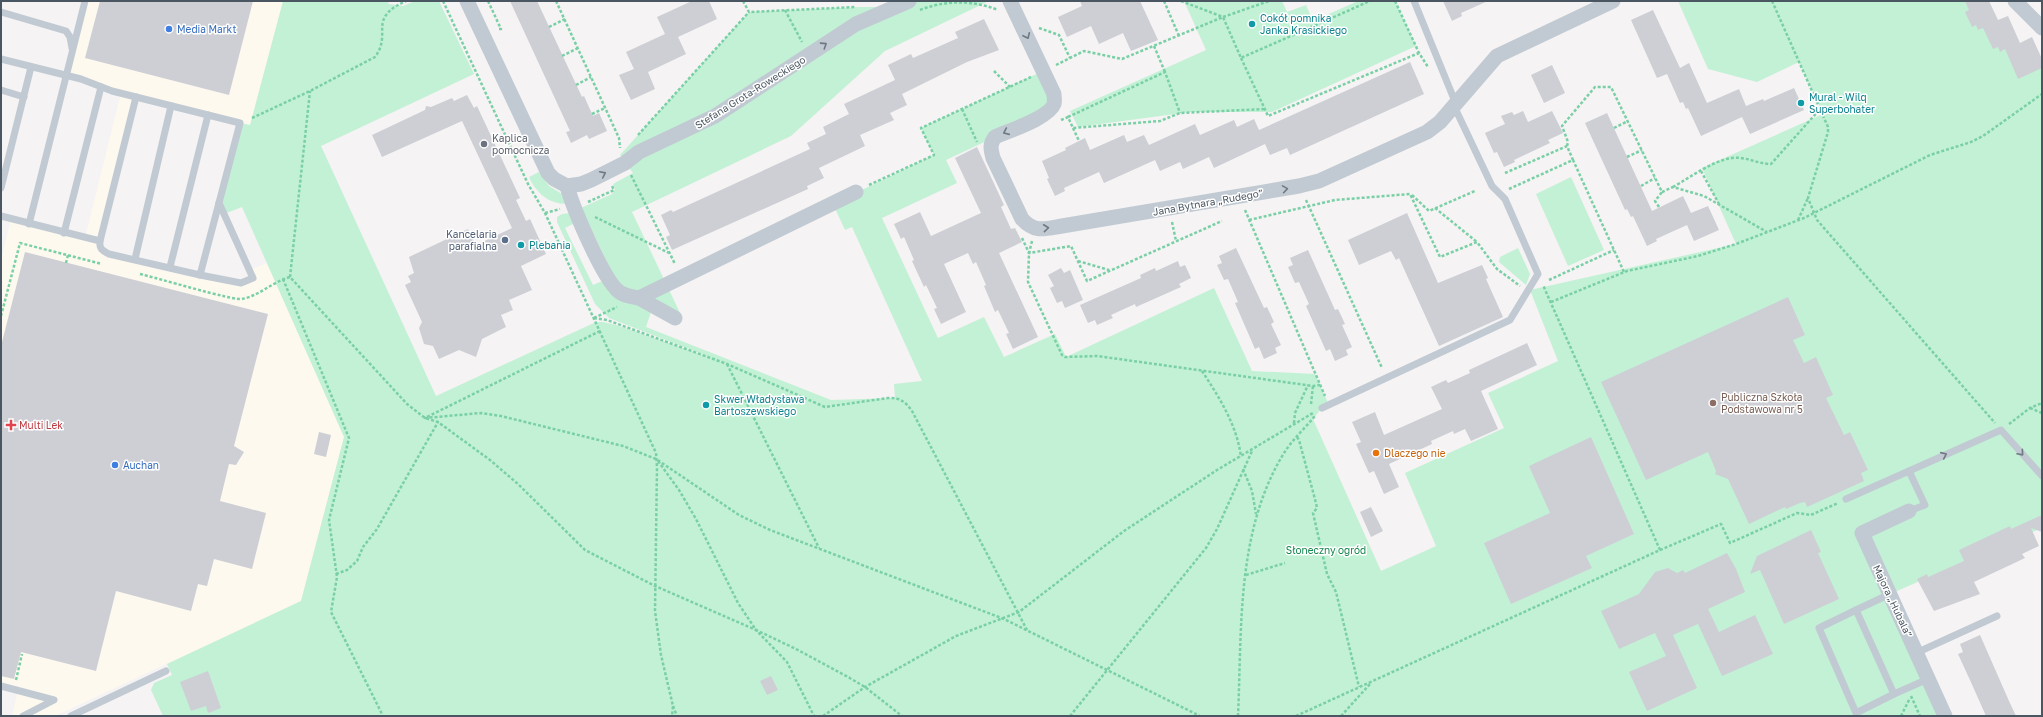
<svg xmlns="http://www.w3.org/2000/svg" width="2043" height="717" font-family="'Golos Text',sans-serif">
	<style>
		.commercial { fill: #fdf9ef }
		.green { fill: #c3f1d5 }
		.building { fill: #cdcfd5 }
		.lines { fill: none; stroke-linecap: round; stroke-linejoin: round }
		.path { stroke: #7ad0a6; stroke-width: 2.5; stroke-dasharray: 3 2; stroke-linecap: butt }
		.service { stroke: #c1cad2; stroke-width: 7 }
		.minor { stroke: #c1cad2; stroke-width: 15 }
		.oneway { stroke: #6e7983 }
		.culture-dot { fill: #0f9aa8; stroke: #fff; stroke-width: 1.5 }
		.shop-dot { fill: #3f7fe0; stroke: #fff; stroke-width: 1.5 }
		.worship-dot { fill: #6b7280; stroke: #fff; stroke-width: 1.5 }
		.service-dot { fill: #5c6f8a; stroke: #fff; stroke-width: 1.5 }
		.education-dot { fill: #8d6e63; stroke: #fff; stroke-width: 1.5 }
		.health-dot { fill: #e0444e; stroke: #fff; stroke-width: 1.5 }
		.food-dot { fill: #e8710a; stroke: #fff; stroke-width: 1.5 }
		.labels { text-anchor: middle; stroke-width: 3; stroke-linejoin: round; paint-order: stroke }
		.culture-label { font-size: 10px; fill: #0d838f; stroke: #fff; text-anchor: start }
		.shop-label { font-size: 10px; fill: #366cbe; stroke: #fff; text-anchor: start }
		.street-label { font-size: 10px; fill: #4a5661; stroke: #fff }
		.worship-label { font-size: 10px; fill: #5b616d; stroke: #fff; text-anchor: start }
		.service-label { font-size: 10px; fill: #4e5e75; stroke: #fff; text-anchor: end }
		.education-label { font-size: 10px; fill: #785e54; stroke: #fff; text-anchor: start }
		.health-label { font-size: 10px; fill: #be3a42; stroke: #fff; text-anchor: start }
		.food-label { font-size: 10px; fill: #c56008; stroke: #fff; text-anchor: start }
		.park-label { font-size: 10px; fill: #17864f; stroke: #fff }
	</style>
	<rect width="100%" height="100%" fill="#f5f3f3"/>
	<polygon class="commercial" points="85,1 283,1 250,125 136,97 100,241 102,250 234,283 253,278 250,270 267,263 276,281 344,437 301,601 55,716 12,716 18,690 1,686 1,260 11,219 85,238 121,93 67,76"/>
	<g class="green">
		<polygon points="283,1 387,1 389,4 403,6 415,1 439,1 474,74 321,146 436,396 596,322 603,322 616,325 715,359 609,318 595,304 557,222 557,217 562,214 570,213 575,223 565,228 593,285 614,276 581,208 612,194 615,189 613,184 633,173 620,155 749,12 860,7 894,7 909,1 989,1 885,51 791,136 632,212 681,315 653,306 646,327 831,400 895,398 894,384 922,381 852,227 845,230 833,204 934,155 921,128 1043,71 1054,104 995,137 946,160 957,183 882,218 938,338 984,317 1004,357 1055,334 1066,357 1214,288 1252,371 1315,374 1329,405 1322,408 1313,419 1381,571 1436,546 1405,473 1504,428 1488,393 1558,361 1530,290 1736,244 1702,168 1823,114 1799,62 1757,82 1708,69 1678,1 1978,1 2042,69 2042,528 1890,594 1945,716 163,716 151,690 154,683 172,675 167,664 301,601 344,437 242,207 224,214 219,203 240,123 250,125"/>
		<polygon points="1184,1 1282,1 1287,12 1306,5 1313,21 1358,1 1395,1 1416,46 1272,112 1190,112 1078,127 1070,111 1206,50"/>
		<path d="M539,172l10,14 13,8 5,10c-18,0 -31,-11 -38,-27z"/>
		<polygon points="1571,177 1604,250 1568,266 1536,194"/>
		<polygon points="1518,248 1530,274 1526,285 1499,262 1500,257"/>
	</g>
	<g class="building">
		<polygon points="100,1 253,1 229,95 85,58"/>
		<polygon points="510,1 537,1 582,97 584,96 593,116 599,113 607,131 589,139 587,135 571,143 566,132 570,131"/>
		<polygon points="692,1 709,1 717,19 678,37 686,54 648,72 655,89 631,100 619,75 634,69 626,52 665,34 657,17"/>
		<polygon points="1080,1 1140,1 1158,40 1131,51 1123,33 1099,44 1091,26 1067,37 1058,17 1082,6"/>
		<polygon points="1443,1 1488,1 1461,13 1462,16 1452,21"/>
		<polygon points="1965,1 1989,1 1998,20 2008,16 2020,43 2032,37 2042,59 2042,68 2018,79 2005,49 2000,52 1998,47 1993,49 1983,28 1978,30 1976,25 1972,27 1965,12 1969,10"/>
		<polygon points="1653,10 1680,68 1689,63 1707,103 1739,89 1746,106 1763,99 1764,101 1794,88 1804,110 1750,134 1742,117 1701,136 1688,108 1686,109 1683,102 1680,103 1667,74 1657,78 1631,20"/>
		<polygon points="984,19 999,50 967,62 902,94 907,105 890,113 894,120 860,135 865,146 819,168 824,178 807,186 808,189 672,250 666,237 670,235 661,215 671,210 673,212 810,149 807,143 826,134 823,127 849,114 844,104 895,80 888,65 911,54 913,58 958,38 955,32"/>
		<polygon points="1410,62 1424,94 1290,155 1287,148 1270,155 1265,144 1214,168 1209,157 1183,169 1180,162 1160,171 1155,160 1104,183 1099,172 1064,188 1065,191 1055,196 1047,179 1049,178 1042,161 1066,150 1065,148 1085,138 1090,150 1124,135 1127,142 1144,135 1149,145 1195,124 1200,135 1234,120 1237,127 1254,119 1259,130"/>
		<polygon points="1552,65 1565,93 1544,103 1531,75"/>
		<polygon points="467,95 474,108 477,106 520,198 516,200 526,221 530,219 546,254 521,266 532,290 509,300 513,310 501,315 506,327 482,339 476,357 459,350 439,359 433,346 424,344 419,328 422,322 405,285 411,282 408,276 414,273 409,257 468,229 476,245 512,228 462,121 382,157 372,135 425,110 426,106 431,107 452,98 454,101"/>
		<polygon points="1523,111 1528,122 1552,111 1563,133 1548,140 1550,143 1514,160 1515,162 1504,167 1497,152 1494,153 1485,133 1505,124 1501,116 1512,112 1514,115"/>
		<polygon points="1607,113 1652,211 1683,196 1691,213 1708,206 1719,230 1694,241 1687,225 1656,239 1657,241 1647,246 1633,216 1631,217 1627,209 1625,210 1585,123"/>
		<polygon points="977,147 1004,205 1001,207 1011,229 1015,228 1022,242 999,253 1038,337 1013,349 1006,334 1009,333 998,310 995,312 984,286 986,285 976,262 973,264 968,253 944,264 966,312 941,324 934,309 937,308 926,285 924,287 912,261 914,260 904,237 901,239 894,224 920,212 931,236 981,213 955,158"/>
		<polygon points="1407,213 1438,283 1482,265 1488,278 1486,279 1503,317 1439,346 1399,258 1396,260 1391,251 1359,265 1348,240"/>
		<polygon points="1236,248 1264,308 1267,307 1274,322 1271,324 1281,345 1275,348 1277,353 1264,359 1259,347 1255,349 1235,303 1238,302 1228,279 1224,280 1217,265 1222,263 1219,256"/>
		<polygon points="1308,250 1335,310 1338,309 1345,324 1342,325 1352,347 1346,350 1348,355 1335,361 1330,349 1326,351 1306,306 1309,304 1299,282 1295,283 1288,267 1293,265 1290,258"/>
		<polygon points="25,252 268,314 234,446 244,452 236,465 229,464 220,501 266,513 252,569 214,559 207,586 198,584 191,611 116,591 96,671 21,652 14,679 1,676 1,346"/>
		<polygon points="1178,261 1180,267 1185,265 1191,278 1179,284 1181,287 1136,307 1135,304 1111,315 1113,318 1097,325 1095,320 1088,323 1080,305 1141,278 1140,275 1155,268 1156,271"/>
		<polygon points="1061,268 1064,273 1070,270 1083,300 1065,308 1062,301 1057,303 1050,288 1054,286 1048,275"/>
		<polygon points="1788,297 1805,335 1793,340 1804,363 1816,357 1833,395 1826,398 1844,435 1850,432 1868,470 1861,473 1864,481 1807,507 1805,502 1800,503 1786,509 1785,507 1749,524 1728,479 1715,474 1716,471 1708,452 1646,480 1601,382"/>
		<polygon points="1527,343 1537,365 1481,391 1498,429 1471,441 1465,429 1454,434 1453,431 1431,441 1432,444 1389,464 1399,487 1384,494 1374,471 1369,473 1356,444 1361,442 1352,422 1375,412 1384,435 1442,409 1431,387 1446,380 1448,383 1470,373 1469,370"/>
		<polygon points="319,432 331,435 326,457 314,454"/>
		<polygon points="1591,437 1634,534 1586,556 1592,568 1511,604 1484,543 1550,513 1529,466"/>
		<polygon points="1371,507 1383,531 1371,537 1360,512"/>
		<polygon points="2042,515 2042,532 2031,528 2039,546 2022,554 2025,558 1974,582 1980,594 1934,611 1917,579 1927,574 1928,577 1964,561 1959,550 2010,526 2011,529"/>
		<polygon points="1811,530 1821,552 1818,553 1839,599 1784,624 1760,570 1750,574 1757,556"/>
		<polygon points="1727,553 1736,569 1745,592 1708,609 1719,632 1755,615 1773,654 1722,676 1698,624 1673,635 1697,688 1647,711 1629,672 1666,656 1655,633 1619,649 1601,611 1639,594 1655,572 1668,568 1677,573 1683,570 1685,573"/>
		<polygon points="1980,635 2009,701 2016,716 1986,716 1970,680 1958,654 1963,652 1960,644"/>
		<polygon points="208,671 221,708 208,713 206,706 191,711 180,682"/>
		<polygon points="771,676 778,690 767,695 760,681"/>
	</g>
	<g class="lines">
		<g class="path">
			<polyline points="443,1 528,184 545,213 656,453 657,467 655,611 661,655 673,706 672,716"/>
			<polyline points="488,1 501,29 499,29"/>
			<polyline points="556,1 619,138 620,148"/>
			<polyline points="743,1 749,12 856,7"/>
			<polyline points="1164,1 1179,36"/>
			<polyline points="1181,1 1223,17 1269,1"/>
			<polyline points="1395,1 1419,53 1428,67"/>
			<polyline points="1772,1 1828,127 1828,132 1808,198 1817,220 1995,423"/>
			<polyline points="785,10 802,42"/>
			<path d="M920,10c25,-10 53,-10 78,0"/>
			<polyline points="549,27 565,19"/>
			<polyline points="1039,28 1059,35 1070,58"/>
			<polyline points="1154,46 1165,72"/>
			<polyline points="562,56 578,48"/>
			<polyline points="1241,58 1268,116 1419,53"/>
			<polyline points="1056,65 1084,51 1122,59 1223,17 1241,58 1370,1"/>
			<polyline points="994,71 1010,87"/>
			<polyline points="576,85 591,77"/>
			<polyline points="962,109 977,142"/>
			<polyline points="592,114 605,108"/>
			<polyline points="1068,117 1165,72 1180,113"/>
			<path d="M252,118l58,-27 65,-34c18,-24 -9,-38 31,-56"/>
			<polyline points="1061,120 1068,117 1073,128 1160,121 1180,113 1265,109"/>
			<polyline points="1073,128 1079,141"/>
			<polyline points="1614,128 1628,121"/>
			<polyline points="638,135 749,12"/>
			<polyline points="1567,146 1568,142 1562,126 1595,87 1611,87 1662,192 1673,187 1704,196 1767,232"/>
			<polyline points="1627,157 1642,150"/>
			<polyline points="1701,171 1719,204"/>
			<polyline points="1505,173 1567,146 1573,160"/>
			<polyline points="631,175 675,264"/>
			<polyline points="869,185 934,155 921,128 1031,77"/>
			<polyline points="1641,186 1655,178"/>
			<path d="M1673,187c18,-10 47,-32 67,-29 11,1 20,6 31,6l49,-55"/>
			<polyline points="1509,189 1573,160 1624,272"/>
			<polyline points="1412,195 1429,211 1475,191"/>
			<polyline points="1306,200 1382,368"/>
			<polyline points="588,202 614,190 612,186"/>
			<polyline points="1659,207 1655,201 1662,192"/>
			<polyline points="1435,208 1477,242"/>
			<polyline points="1245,210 1325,396"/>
			<polyline points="545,213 560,209"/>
			<polyline points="595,217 669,253"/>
			<polyline points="1249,220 1335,200 1410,194 1440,257 1477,242 1497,269 1520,286"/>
			<polyline points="1798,220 1808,198"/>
			<polyline points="1172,222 1176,241"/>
			<polyline points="1022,238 1029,253 1071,246 1087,281 1222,221"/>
			<polyline points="1032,241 1029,253 1028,282 1062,355 1065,357 1097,356 1313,386 1320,385"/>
			<polyline points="1078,261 1109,270"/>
			<polyline points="66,263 68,255"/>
			<path d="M140,274c14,3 94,27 102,25 17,-3 30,-17 48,-22l117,127 18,14 13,4 52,38 28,24 67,66 70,36 101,44 31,32 27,54"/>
			<polyline points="290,277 310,91"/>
			<polyline points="283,279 349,438 329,520 337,577 331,612 383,716"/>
			<polyline points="1549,280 1614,250"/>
			<polyline points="1551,302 1627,271 1698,256 1736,244 1804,218 1930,155 1971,142 1983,136 2042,94"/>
			<polyline points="1,316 20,243 102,264"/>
			<path d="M594,318l13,2 120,44 98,43 63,-9c11,-1 18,4 24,13l115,219"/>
			<polyline points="594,318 617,307"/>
			<polyline points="600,331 425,418 481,413 501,416 623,446 656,459 739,515 770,530 1004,619 1200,716"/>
			<polyline points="727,364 819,548"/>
			<path d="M1202,371c17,26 35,54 39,86"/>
			<polyline points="1311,404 1313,386"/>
			<polyline points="2030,408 2042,413"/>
			<polyline points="1294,423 1295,413 1308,385"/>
			<polyline points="2009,424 2030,408 2042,403"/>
			<polyline points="1297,437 1299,440 1316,503 1317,508 1313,513 1327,574 1336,592 1359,687"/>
			<polyline points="658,461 679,490 696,519 738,603 756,630 796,649 848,677 865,687 902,716"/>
			<polyline points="1243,469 1252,491 1256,514"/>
			<polyline points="1660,550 1721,524 1730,543 1797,513 1811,515 1838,503"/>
			<polyline points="336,574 347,570 357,561 363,547 377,529 438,422"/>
			<polyline points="1246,575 1285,563"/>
			<polyline points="16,680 22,654"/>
			<polyline points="1911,696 1920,716"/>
			<polyline points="673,706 677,716"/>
			<polyline points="823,716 865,687 956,636 1019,612 1124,531 1217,470 1313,413"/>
			<polyline points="1070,716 1206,548 1217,529 1252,451"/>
			<path d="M1238,716c4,-88 -2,-185 46,-263 8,-13 21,-25 31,-37"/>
			<polyline points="1296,716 1660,550 1543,285"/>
			<polyline points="1341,716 1370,684"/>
			<polyline points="1901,716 1910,698"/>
		</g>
		<g class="service">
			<polyline points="1414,1 1456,104"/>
			<polyline points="1,12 66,31 70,37 72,48"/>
			<path d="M1,59l80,20 31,12 128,32 -40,152 -91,-21c-6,-3 -10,-5 -9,-13l-99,-25"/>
			<polyline points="1,90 24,97"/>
			<polyline points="1,188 31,67"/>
			<polyline points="29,224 85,1"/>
			<polyline points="64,233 101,87"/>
			<polyline points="100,241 136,97"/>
			<polyline points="135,259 171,106"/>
			<polyline points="170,267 208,115"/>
			<polyline points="200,275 241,283 253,278 219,203"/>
			<polyline points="1322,408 1510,320 1538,274 1505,199 1492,186 1454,106"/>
			<polyline points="1909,471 2001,430 2042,476"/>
			<polyline points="1846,499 1909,471 1925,505 1909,511"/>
			<polyline points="1890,594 1856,610 1894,694 1928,679"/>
			<polyline points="1856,610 1819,628 1856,713 1894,694"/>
			<polyline points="1916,653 1997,616"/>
			<polyline points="1,686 54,700 23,716"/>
			<polyline points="71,716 166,671"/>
		</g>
		<g class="minor">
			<polyline points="467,1 548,173 554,179 567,186 581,184 591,180 625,163 639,152 715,116 856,24 909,1"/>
			<path d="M1010,1l44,93c0,3 1,7 0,10 -5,14 -46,27 -59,33 -6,8 -4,13 -2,21l29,61c13,14 22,10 40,7l237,-40 20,-5 108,-49 13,-10 57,-66 116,-55"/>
			<polyline points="2015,1 2042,28"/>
			<path d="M567,186c5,19 38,99 54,107 5,3 12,4 18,5l217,-106"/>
			<polyline points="639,298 675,318"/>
			<polyline points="1909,511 1862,533 1945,716"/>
		</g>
	</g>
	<defs><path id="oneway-chevron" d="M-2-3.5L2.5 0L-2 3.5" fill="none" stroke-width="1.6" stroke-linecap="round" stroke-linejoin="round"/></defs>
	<g class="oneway">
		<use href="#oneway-chevron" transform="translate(1027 36) rotate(65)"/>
		<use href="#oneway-chevron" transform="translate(824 45) rotate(-33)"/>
		<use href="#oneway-chevron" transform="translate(1006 132) rotate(156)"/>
		<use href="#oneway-chevron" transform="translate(603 174) rotate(-26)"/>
		<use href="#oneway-chevron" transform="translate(1285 189) rotate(-9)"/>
		<use href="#oneway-chevron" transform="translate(1046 228) rotate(-6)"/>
		<use href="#oneway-chevron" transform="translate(2021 453) rotate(49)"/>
		<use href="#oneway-chevron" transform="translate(1944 455) rotate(-24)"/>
	</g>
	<g class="culture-dot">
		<circle cx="1252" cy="24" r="4"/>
		<circle cx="1801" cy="103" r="4"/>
		<circle cx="521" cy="245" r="4"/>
		<circle cx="706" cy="405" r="4"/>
	</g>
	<g class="shop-dot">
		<circle cx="169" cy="29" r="4"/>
		<circle cx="115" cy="465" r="4"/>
	</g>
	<circle class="worship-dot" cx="484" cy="144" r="4"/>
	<circle class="service-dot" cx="505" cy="240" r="4"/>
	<circle class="education-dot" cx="1713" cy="403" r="4"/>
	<path class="health-dot" d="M9 419h4v4h4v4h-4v4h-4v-4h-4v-4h4z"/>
	<circle class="food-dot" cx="1376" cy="453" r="4"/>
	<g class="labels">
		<g class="culture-label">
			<text x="1260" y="22">Cokół pomnika<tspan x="1260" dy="12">Janka Krasickiego</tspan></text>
			<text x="1809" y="101">Mural - Wilq<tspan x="1809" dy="12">Superbohater</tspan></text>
			<text x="529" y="249">Plebania</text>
			<text x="714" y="403">Skwer Władysława<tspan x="714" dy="12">Bartoszewskiego</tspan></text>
		</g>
		<g class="shop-label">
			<text x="177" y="33">Media Markt</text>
			<text x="123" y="469">Auchan</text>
		</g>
		<g class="street-label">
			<text transform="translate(750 92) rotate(-32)" y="4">Stefana Grota-Roweckiego</text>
			<text transform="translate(1208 202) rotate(-10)" y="4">Jana Bytnara „Rudego”</text>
			<text transform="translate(1893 601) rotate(65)" y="4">Majora „Hubala”</text>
		</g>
		<g class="worship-label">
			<text x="492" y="142">Kaplica<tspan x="492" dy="12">pomocnicza</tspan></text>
		</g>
		<g class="service-label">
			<text x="497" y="238">Kancelaria<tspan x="497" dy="12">parafialna</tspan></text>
		</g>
		<g class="education-label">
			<text x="1721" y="401">Publiczna Szkoła<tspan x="1721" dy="12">Podstawowa nr 5</tspan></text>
		</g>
		<g class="health-label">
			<text x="19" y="429">Multi Lek</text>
		</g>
		<g class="food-label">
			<text x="1384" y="457">Dlaczego nie</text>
		</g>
		<g class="park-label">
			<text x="1326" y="554">Słoneczny ogród</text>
		</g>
	</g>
	<rect width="2043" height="717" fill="none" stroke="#4a5661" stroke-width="4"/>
</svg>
